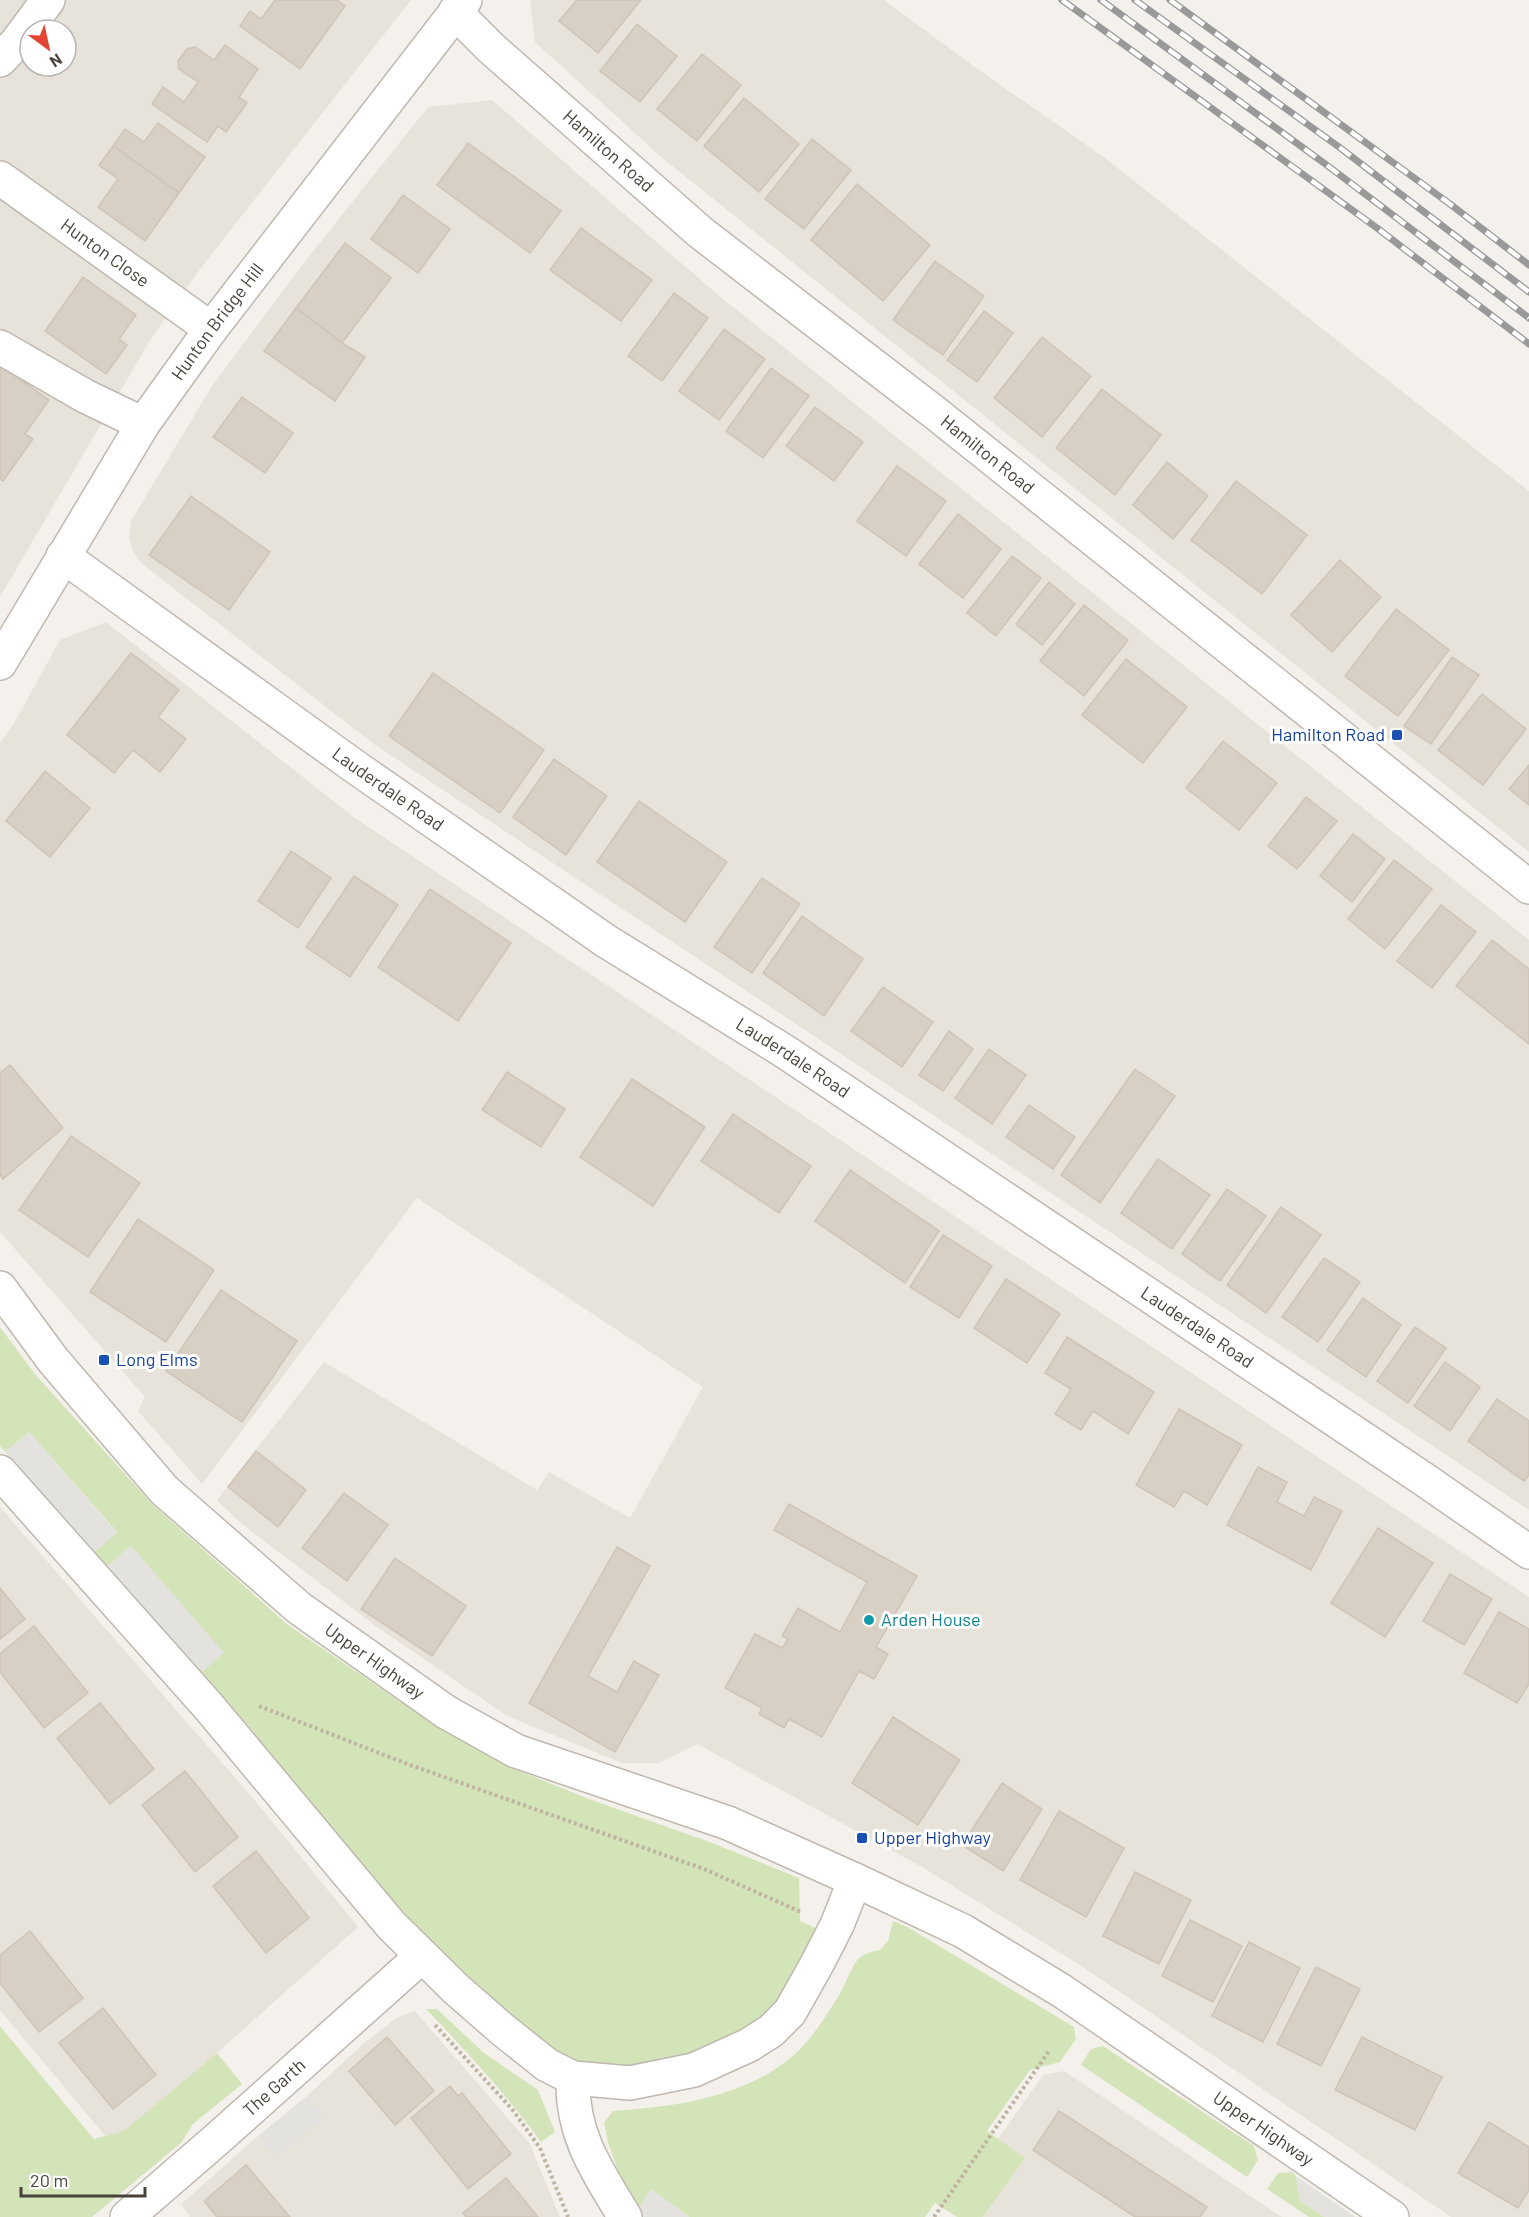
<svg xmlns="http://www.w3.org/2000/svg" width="1529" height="2217" font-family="Barlow,sans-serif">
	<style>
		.residential { fill: #e8e3da; fill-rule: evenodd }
		.green { fill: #d3e4b9 }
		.parking { fill: #e3e2df }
		.building { fill: #d8cfc5; stroke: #cfc4b6; stroke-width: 1.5 }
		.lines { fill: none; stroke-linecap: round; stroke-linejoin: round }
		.minor-casing { stroke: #bfb8af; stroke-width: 36 }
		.path { stroke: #bfb3a1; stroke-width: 4; stroke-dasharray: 3 3; stroke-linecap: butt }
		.minor { stroke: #fff; stroke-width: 33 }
		.rail-casing { stroke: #999; stroke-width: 7 }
		.rail { stroke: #fff; stroke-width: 4.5; stroke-dasharray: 14; stroke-linecap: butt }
		.transit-dot { fill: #1a4fb4; stroke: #fff; stroke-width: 2 }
		.culture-dot { fill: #0f9aa8; stroke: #fff; stroke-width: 2 }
		.labels { text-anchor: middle; stroke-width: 6; stroke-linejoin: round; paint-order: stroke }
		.street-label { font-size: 18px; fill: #48423a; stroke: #fff }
		.transit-label { font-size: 18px; fill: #164399; stroke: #fff; text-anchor: start }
		.culture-label { font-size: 18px; fill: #0d838f; stroke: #fff; text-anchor: start }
	</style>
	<rect width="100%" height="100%" fill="#f4f1ec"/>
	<g class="residential">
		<path d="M0,0h411l-210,268 -49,69 -152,260zM30,30h36v36h-36z"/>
		<polygon points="530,0 884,0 979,70 1101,155 1529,491 1529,852 661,157 535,42"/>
		<polygon points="492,100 723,299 1529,940 1529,1510 375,745 142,564 133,551 129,537 131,521 212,386 299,269 428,107"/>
		<polygon points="106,622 355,818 1529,1597 1529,2217 1451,2217 1086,1969 922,1867 697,1744 659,1763 622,1763 507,1716 377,1627 238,1521 217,1500 324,1362 537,1490 549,1472 630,1518 703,1387 417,1198 202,1484 138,1411 145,1397 0,1232 0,743 14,723 60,640"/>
		<polygon points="0,1507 257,1803 358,1927 217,2053 124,2132 106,2137 0,2010"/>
		<polygon points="415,2011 530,2144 560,2217 190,2217 181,2204 258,2136 277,2158 325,2117 307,2096 364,2043 398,2017"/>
		<polygon points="1064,2071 1282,2217 983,2217 1025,2158 998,2139 1043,2075"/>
	</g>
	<g class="green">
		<path d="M0,1327l35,47 116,129 137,122 148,101 73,41 80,32 126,45 84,34 1,43 17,8c-11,33 -29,65 -55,89 -40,37 -107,51 -160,47 -9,0 -19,0 -27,-2 -8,-2 -15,-6 -22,-9l-156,-139 -150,-191 -49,-49 25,-22 -92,-107 -26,22 -12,-15 24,-21 -88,-100 -24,20 -5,-6z"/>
		<path d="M893,1921l16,7 165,99 2,12 -16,23 -30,8 -43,61 38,27 -42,59h-26l-22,-14 -10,14h-236l-38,-28 -17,26 -26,-72 -4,-21 9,-11c60,-4 128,-13 176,-52 22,-17 39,-46 53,-69 5,-10 10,-24 17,-32 7,-5 13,-7 21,-8l8,-9z"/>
		<path d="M426,2009h11l47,44 54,37 17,42 -14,10c-35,-48 -74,-90 -115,-133z"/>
		<polygon points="0,2026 94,2139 124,2131 217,2053 242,2084 193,2124 181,2143 92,2217 0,2217"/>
		<polygon points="1103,2046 1254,2146 1258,2160 1247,2177 1081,2065 1091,2049"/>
		<polygon points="1292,2172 1296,2176 1300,2200 1324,2217 1309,2217 1267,2189 1278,2173"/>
	</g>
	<g class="parking">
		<polygon points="29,1432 117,1533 93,1553 5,1452"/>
		<polygon points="131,1546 224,1653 198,1675 105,1568"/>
		<polygon points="307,2096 325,2117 277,2158 258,2136"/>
		<polygon points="1296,2176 1355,2217 1324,2217 1300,2200"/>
		<polygon points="651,2189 689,2217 637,2217 634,2215"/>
	</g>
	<g class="building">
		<polygon points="275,0 337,0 345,6 300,69 240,26 250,11 261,19"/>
		<polygon points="577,0 641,0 598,53 559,21"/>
		<polygon points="637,24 677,56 640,102 600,71"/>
		<polygon points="225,45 258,69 239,97 247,103 226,132 218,126 207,142 152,104 163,87 184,102 198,82 179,69 178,61 187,49 195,47 214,60"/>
		<polygon points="702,54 741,85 697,141 657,109"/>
		<polygon points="744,98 799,144 759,192 704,146"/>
		<polygon points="158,123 205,157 179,193 113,146 125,129 144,142"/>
		<polygon points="812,139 851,170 804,229 765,199"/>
		<polygon points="468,143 561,211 530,253 437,185"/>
		<polygon points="113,146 179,193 145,241 98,207 118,179 99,165"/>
		<polygon points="857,184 930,245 883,301 811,240"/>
		<polygon points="403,195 450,229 418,273 371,239"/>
		<polygon points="581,228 652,280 621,321 550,270"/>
		<polygon points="345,243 391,278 342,343 296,308"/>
		<polygon points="935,261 984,296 943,355 893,320"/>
		<polygon points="83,277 136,315 119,339 127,345 106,374 45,331"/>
		<polygon points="674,293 708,318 662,381 628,356"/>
		<polygon points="296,308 342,343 365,357 335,401 264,351"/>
		<polygon points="984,311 1013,333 977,382 947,360"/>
		<polygon points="724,329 765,359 719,420 679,391"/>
		<polygon points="1042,337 1091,376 1042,437 994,398"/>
		<polygon points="0,365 49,400 25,434 33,439 3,481 0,479"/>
		<polygon points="771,368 809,396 763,458 726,431"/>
		<polygon points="1102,389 1161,435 1115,495 1056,448"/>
		<polygon points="242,397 293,433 265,473 213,437"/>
		<polygon points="815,407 863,442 834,481 786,446"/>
		<polygon points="1167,462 1208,496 1173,539 1133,505"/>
		<polygon points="897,466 946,501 906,556 857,521"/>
		<polygon points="1236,481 1307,535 1262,594 1191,540"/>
		<polygon points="191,496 270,552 229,610 149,555"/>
		<polygon points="958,514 1001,549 963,598 919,564"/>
		<polygon points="1012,556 1041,578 996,636 967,613"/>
		<polygon points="1340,560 1381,597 1332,652 1291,615"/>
		<polygon points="1049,582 1075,604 1042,645 1016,624"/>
		<polygon points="1084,605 1128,640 1084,696 1040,661"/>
		<polygon points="1396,609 1449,650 1398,716 1345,676"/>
		<polygon points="131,653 179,690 158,717 186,739 160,772 133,750 114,773 67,735"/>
		<polygon points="1452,657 1479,675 1431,744 1404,726"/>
		<polygon points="1126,659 1187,707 1143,763 1082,715"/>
		<polygon points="433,673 544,750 500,813 389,736"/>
		<polygon points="1482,694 1526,729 1483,785 1438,750"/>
		<polygon points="1223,741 1277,783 1239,830 1186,788"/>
		<polygon points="554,759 607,796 566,855 513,817"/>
		<polygon points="1529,765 1529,805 1509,789"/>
		<polygon points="45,771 90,808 50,857 6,821"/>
		<polygon points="1306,797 1337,821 1297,869 1268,846"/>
		<polygon points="639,801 727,862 685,922 597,862"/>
		<polygon points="1353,834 1385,859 1352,902 1320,876"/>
		<polygon points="291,851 331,878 298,928 258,901"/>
		<polygon points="1394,860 1432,889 1385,949 1348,919"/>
		<polygon points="354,876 398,905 350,977 306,947"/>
		<polygon points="762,878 800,904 752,973 714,947"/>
		<polygon points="430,889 511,943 458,1021 378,967"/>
		<polygon points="1441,905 1476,932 1432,988 1397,961"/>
		<polygon points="802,916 863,959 824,1016 763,973"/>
		<polygon points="1492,940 1529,969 1529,1044 1456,986"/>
		<polygon points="883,987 933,1022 902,1067 851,1031"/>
		<polygon points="949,1031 973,1049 943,1091 919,1075"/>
		<polygon points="989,1049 1026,1075 992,1124 955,1098"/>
		<polygon points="10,1065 63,1128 3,1179 0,1174 0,1073"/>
		<polygon points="1135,1069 1175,1096 1100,1203 1061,1175"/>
		<polygon points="507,1072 565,1109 541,1147 482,1110"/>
		<polygon points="632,1079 705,1127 653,1206 580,1157"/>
		<polygon points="1029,1105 1075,1137 1053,1169 1006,1137"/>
		<polygon points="733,1114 811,1166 779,1213 701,1161"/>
		<polygon points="71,1136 140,1183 88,1257 19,1210"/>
		<polygon points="1158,1159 1210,1195 1172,1249 1121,1213"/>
		<polygon points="850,1170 939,1231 905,1283 815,1221"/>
		<polygon points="1227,1189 1266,1216 1220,1281 1182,1254"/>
		<polygon points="1281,1207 1321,1235 1266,1313 1227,1285"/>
		<polygon points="138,1219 214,1270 166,1342 90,1292"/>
		<polygon points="943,1235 992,1266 959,1318 910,1287"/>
		<polygon points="1324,1258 1360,1282 1318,1342 1282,1317"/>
		<polygon points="1006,1279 1060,1314 1027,1363 974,1328"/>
		<polygon points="221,1290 297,1341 242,1422 166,1371"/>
		<polygon points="1363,1298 1401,1325 1366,1377 1327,1350"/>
		<polygon points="1415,1327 1446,1348 1408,1403 1377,1381"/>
		<polygon points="1067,1337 1154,1392 1128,1434 1093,1411 1081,1430 1055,1414 1071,1389 1045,1373"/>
		<polygon points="1445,1362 1480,1387 1450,1431 1414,1406"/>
		<polygon points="1497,1399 1529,1421 1529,1475 1524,1481 1468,1441"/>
		<polygon points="1179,1409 1242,1445 1207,1505 1184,1491 1174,1507 1136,1485"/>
		<polygon points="256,1451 306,1490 278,1527 228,1487"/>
		<polygon points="1258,1467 1287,1482 1277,1502 1304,1516 1314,1497 1342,1511 1311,1570 1227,1525"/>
		<polygon points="344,1493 388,1525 347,1581 302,1548"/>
		<polygon points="789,1504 917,1576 876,1647 888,1654 874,1679 859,1671 822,1737 789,1719 784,1728 759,1714 762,1708 725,1688 755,1634 782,1648 788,1639 782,1636 798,1608 840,1632 867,1582 774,1530"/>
		<polygon points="1378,1528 1433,1563 1385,1637 1331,1603"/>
		<polygon points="617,1547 650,1566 588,1676 617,1692 634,1661 659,1675 615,1752 529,1703"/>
		<polygon points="395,1558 466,1606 432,1656 361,1609"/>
		<polygon points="1450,1574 1492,1599 1464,1645 1423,1621"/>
		<polygon points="0,1588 25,1619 0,1639"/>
		<polygon points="1499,1612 1529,1629 1529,1684 1517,1703 1464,1673"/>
		<polygon points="34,1626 88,1693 44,1728 0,1672 0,1654"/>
		<polygon points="100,1703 154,1769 110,1804 57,1738"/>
		<polygon points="893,1717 960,1760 918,1825 852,1783"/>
		<polygon points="185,1771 238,1837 195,1872 142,1805"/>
		<polygon points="1002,1783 1042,1809 1003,1871 962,1845"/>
		<polygon points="1059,1811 1124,1848 1086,1917 1020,1880"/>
		<polygon points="256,1851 309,1918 266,1953 213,1886"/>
		<polygon points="1135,1872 1191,1900 1159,1964 1103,1936"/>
		<polygon points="1190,1920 1242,1946 1213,2002 1162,1976"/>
		<polygon points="30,1931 83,1998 39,2032 0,1983 0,1955"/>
		<polygon points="1249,1942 1300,1968 1263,2042 1212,2016"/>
		<polygon points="1316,1967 1360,1989 1321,2066 1277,2044"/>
		<polygon points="103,2008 156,2075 113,2109 59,2043"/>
		<polygon points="387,2037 434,2091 395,2125 349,2071"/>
		<polygon points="1362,2037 1442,2077 1415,2130 1335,2090"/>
		<polygon points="450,2086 458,2096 462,2093 511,2154 468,2189 411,2118"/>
		<polygon points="1059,2111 1207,2207 1200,2217 1135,2217 1033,2150"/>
		<polygon points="1489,2122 1529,2147 1529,2190 1518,2208 1458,2173"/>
		<polygon points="246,2165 290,2217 217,2217 204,2201"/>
		<polygon points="506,2178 538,2217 466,2217 463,2213"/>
	</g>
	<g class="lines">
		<g class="minor-casing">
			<g id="minor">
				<path id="s1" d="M455,12l36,36 209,184 234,180 595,475"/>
				<polyline points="0,60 17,42 48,0"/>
				<path id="s2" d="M0,178l211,151"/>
				<polyline points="0,347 85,396 143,424"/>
				<path id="s3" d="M63,556l291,210 252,175 178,110 638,427 107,74"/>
				<path id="s4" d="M0,663l143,-239 68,-95 254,-329"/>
				<path id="s5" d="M0,1288l53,72 111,130 135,118 147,104 70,39 212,72 127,57 108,51 99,60 330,226"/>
				<polyline points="0,1472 209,1707 391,1925 456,1989 503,2030 547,2065 573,2078 630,2083 694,2070 749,2045 771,2031 790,2012 817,1964 837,1925 855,1880"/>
				<path d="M573,2078c-2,56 24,93 52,139"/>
				<path id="s6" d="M127,2217l89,-77 206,-184"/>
			</g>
		</g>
		<g class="path">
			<polyline points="259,1706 410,1765 704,1869 801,1912"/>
			<polyline points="435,2025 512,2109 540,2148 568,2217"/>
			<polyline points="934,2217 1049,2051"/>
		</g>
		<use href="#minor" class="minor"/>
		<g class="rail-casing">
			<g id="rail">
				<polyline points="1062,0 1377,228 1529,344"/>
				<polyline points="1101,0 1328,166 1529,318"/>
				<polyline points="1135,0 1339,147 1529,292"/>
				<polyline points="1170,0 1450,204 1529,265"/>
			</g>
		</g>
		<use href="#rail" class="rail"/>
	</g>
	<g class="transit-dot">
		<rect x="1391" y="729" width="12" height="12" rx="3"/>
		<rect x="98" y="1354" width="12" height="12" rx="3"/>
		<rect x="856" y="1832" width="12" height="12" rx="3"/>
	</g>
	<circle class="culture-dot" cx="869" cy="1620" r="6"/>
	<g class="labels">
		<g class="street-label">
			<text dy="6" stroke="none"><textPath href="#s1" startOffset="207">Hamilton Road</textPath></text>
			<text dy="6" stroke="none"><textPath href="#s2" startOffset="129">Hunton Close</textPath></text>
			<text dy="6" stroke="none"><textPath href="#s4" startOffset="405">Hunton Bridge Hill</textPath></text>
			<text dy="6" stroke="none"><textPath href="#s1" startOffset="693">Hamilton Road</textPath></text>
			<text dy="6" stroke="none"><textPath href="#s3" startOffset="400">Lauderdale Road</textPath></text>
			<text dy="6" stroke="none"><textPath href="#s3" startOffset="886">Lauderdale Road</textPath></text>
			<text dy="6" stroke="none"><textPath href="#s3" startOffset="1372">Lauderdale Road</textPath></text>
			<text dy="6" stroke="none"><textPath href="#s5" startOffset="532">Upper Highway</textPath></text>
			<text dy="6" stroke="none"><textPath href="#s6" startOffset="196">The Garth</textPath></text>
			<text dy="6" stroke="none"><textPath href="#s5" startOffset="1542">Upper Highway</textPath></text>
		</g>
		<g class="transit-label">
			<text x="1385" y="741" text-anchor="end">Hamilton Road</text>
			<text x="116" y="1366">Long Elms</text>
			<text x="874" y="1844">Upper Highway</text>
		</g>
		<g class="culture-label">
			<text x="881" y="1626">Arden House</text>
		</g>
	</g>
	<g transform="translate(48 48) rotate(147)"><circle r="28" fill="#ffffff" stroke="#b6b3b0" stroke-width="1.5"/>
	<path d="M0-4.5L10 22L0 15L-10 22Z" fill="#e54432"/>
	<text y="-9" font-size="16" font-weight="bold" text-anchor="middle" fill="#48423a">N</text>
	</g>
	<path d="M21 2187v9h124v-9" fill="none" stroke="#48423a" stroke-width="3"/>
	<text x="30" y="2187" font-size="18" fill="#48423a" stroke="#ffffff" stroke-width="4.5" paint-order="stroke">20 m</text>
</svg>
